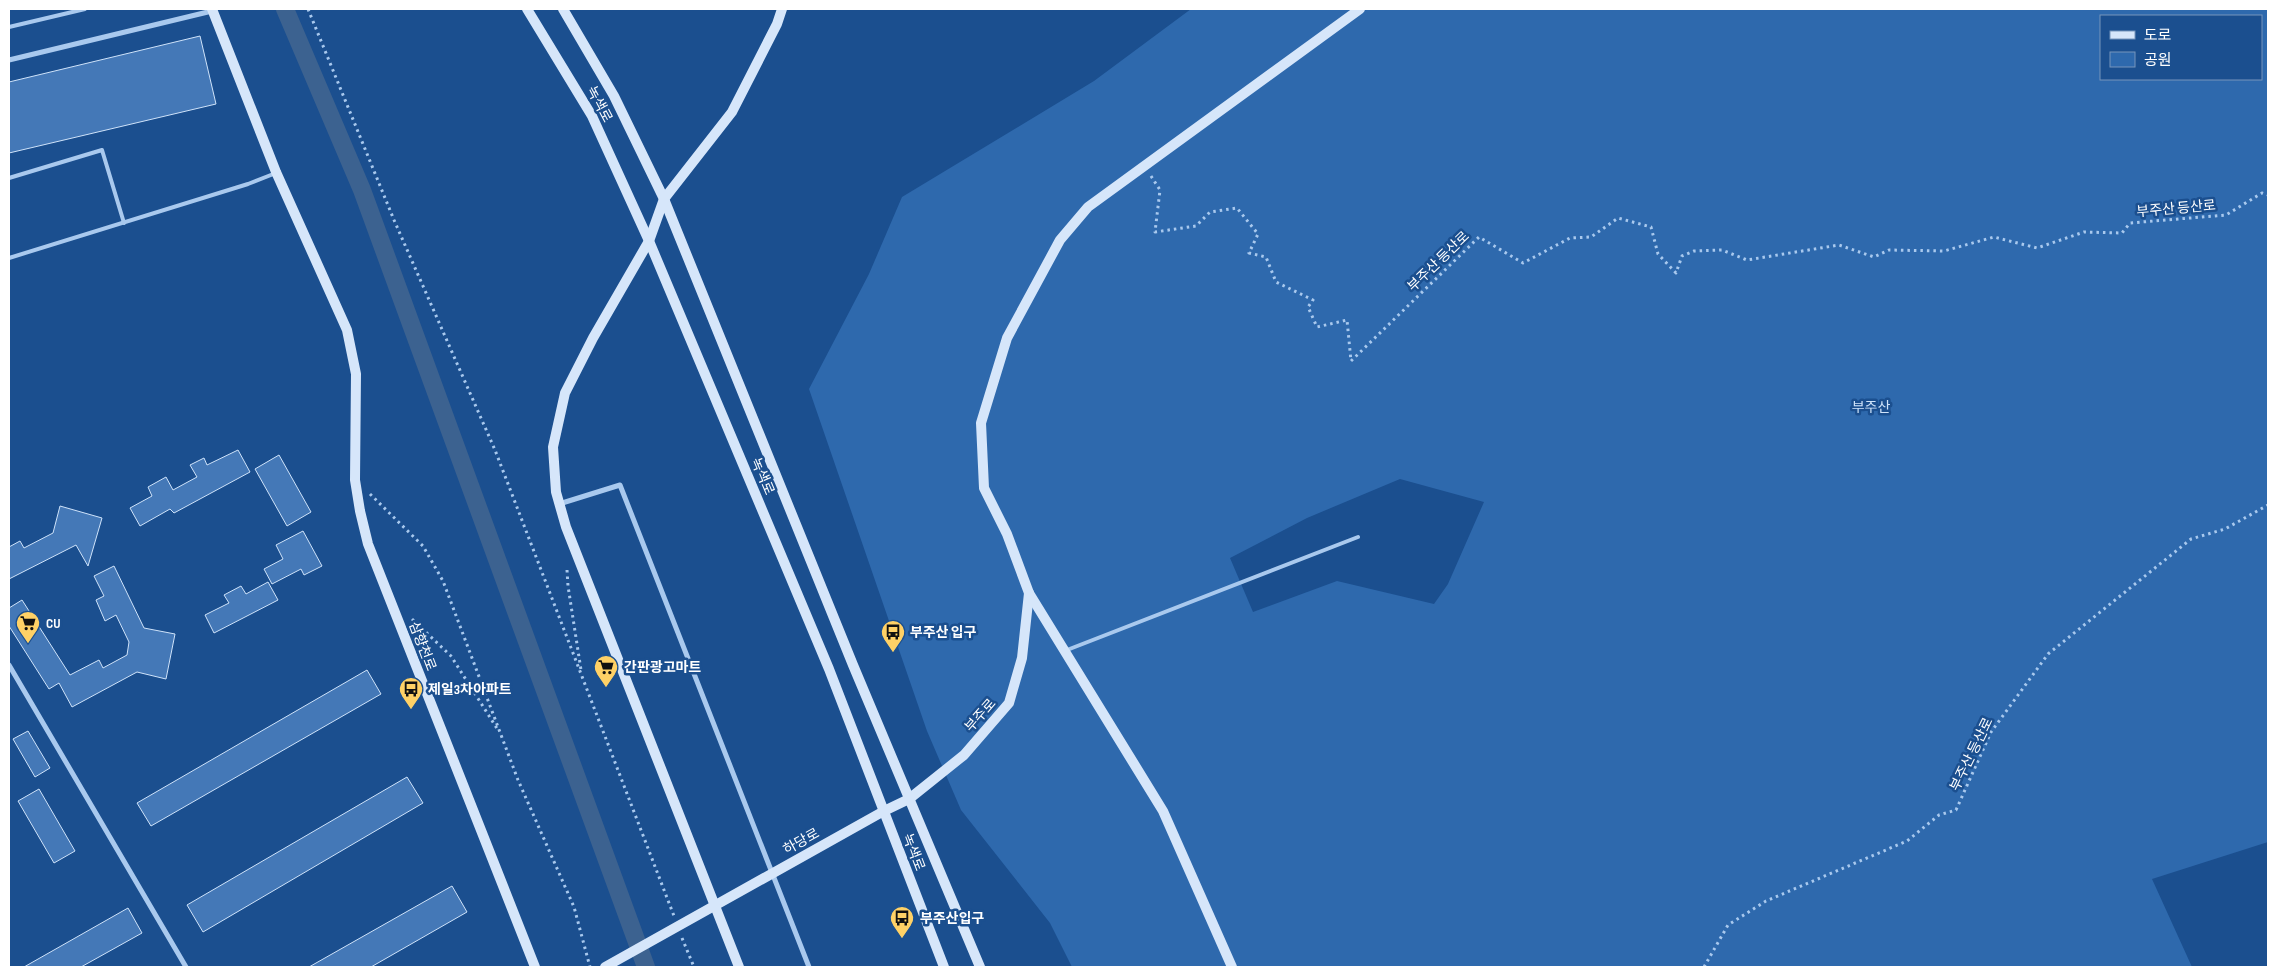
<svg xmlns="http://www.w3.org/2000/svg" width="2277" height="976" font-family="'Sofia Sans Condensed','Noto Sans KR',sans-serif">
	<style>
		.green { fill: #2e69ad; fill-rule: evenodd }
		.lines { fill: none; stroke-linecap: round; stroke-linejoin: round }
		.canal { stroke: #3c6290; stroke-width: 18 }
		.building { fill: #4478b7; stroke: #cfe3fa }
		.path { stroke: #a9c9ee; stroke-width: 3; stroke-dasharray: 2.5 4; stroke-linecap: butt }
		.lane { stroke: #a9c9ee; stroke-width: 4 }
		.street { stroke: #a9c9ee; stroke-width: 5 }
		.secondary { stroke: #d6e6fa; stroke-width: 10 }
		.labels { text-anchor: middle; stroke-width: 5; stroke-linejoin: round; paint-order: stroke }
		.street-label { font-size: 14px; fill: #fff; stroke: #1b4f8f }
		.park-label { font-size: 14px; fill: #cfe3fa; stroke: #1b4f8f }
		.poi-label { font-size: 14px; font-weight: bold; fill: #fff; stroke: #1b4f8f; text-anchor: start }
	</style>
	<rect width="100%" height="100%" fill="#1b4f8f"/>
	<path class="green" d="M1191,9h1077v833l-116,37 40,88h-1120l-22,-44 -89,-113 -34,-79 -118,-342 60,-115 33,-77 192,-116zM2101,16h160v63h-160zM1400,479l84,23 -36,82 -14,20 -97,-23 -84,31 -23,-54 77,-40z"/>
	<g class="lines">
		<polyline class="canal" points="285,9 362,190 646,967"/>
	</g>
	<g class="building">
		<polygon points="200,36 216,104 9,153 9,82"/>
		<polygon points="238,450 250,472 174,513 170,509 140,526 130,508 152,496 148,487 166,477 173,490 197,477 190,465 204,458 207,465"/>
		<polygon points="279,455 311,512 287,526 255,469"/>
		<polygon points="60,506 102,518 88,566 76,545 9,579 9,547 20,541 24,548 53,533"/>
		<polygon points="303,531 322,566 304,575 301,569 272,584 264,569 283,559 276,545"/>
		<polygon points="114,566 144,628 175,634 166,679 137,672 72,707 59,683 49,689 9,626 9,608 22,600 70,675 99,660 103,668 127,655 129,642 116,615 105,621 96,600 104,596 94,576"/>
		<polygon points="268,582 278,600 214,633 205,615 229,603 224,595 241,586 246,594"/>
		<polygon points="367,670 381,694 151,826 137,803"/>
		<polygon points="28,731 50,768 35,777 13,739"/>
		<polygon points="407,777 423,803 203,932 187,905"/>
		<polygon points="39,789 75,851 54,863 18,801"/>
		<polygon points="452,886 467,912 371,967 309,967"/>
		<polygon points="128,908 142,933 81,967 24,967"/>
	</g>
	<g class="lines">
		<g class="path">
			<polyline points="308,9 394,220 495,450 674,916"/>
			<polyline points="1151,176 1160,190 1155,232 1196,226 1210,212 1237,208 1258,234 1249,253 1266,257 1276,282 1313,300 1308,307 1317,327 1347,320 1351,361 1479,237 1523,263 1570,238 1591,237 1618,218 1651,227 1658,254 1676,273 1682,256 1694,251 1722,250 1747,260 1839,245 1874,257 1889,250 1944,251 1994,237 2037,248 2084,232 2122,233 2130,223 2226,215 2262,193 2268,195"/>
			<polyline points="370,494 423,546 443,581 518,780 574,907 590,967"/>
			<polyline points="567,570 568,586 581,670"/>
			<polyline points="412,619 451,656 498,730"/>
			<polyline points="682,938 694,967"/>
			<polyline points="1704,967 1728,925 1766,901 1907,841 1939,815 1956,810 1991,732 2048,654 2191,539 2225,529 2268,505"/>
		</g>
		<g class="lane">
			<polyline points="9,27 85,9"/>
			<polyline points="9,178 102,150 124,223"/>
			<polyline points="9,258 248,184 276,173"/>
			<polyline points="1067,650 1358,537"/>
		</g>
		<g class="street">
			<polyline points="9,60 212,11"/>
			<polyline points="559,504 620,485 809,967"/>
			<polyline points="9,665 186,967"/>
		</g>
		<g class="secondary">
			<polyline points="212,9 276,172 347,330 356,374 355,480 360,511 368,544 535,967"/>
			<polyline points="527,9 592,116 649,241 829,669 944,967"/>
			<polyline points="563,9 614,96 664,199 853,665 980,967"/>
			<polyline points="605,967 884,811 909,799 964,755 1009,703 1022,658 1029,593"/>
			<polyline points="739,967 566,527 556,492 553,447 565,393 593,338 649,241 664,199 732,112 777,24 782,9"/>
			<polyline points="1232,967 1163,811 1029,593 1007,534 984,488 981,423 1007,338 1060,240 1088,207 1360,9"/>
		</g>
	</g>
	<defs>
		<g id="supermarket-pin" transform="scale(1.25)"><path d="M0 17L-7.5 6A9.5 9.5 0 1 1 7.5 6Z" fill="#ffd166" stroke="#1b4f8f"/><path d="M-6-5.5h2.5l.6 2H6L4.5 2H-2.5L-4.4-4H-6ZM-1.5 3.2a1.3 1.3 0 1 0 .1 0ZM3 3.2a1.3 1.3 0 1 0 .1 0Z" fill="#111"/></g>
		<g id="bus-pin" transform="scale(1.25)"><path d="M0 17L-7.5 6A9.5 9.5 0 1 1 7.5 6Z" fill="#ffd166" stroke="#1b4f8f"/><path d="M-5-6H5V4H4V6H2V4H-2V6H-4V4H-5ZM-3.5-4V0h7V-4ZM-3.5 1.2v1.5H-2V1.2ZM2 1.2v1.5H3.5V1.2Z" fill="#111"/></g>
	</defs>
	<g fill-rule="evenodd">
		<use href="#supermarket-pin" x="28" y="623"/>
		<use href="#bus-pin" x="893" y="632"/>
		<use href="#supermarket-pin" x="606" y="667"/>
		<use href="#bus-pin" x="411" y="689"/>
		<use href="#bus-pin" x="902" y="918"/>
	</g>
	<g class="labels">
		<g class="street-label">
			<text transform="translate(600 104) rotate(62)" y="5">녹색로</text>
			<text transform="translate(2176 208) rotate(-5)" y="5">부주산 등산로</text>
			<text transform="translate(1438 261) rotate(-44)" y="5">부주산 등산로</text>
			<text transform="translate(763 476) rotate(67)" y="5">녹색로</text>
			<text transform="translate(423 646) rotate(69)" y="5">삼향천로</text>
			<text transform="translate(980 715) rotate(-49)" y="5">부주로</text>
			<text transform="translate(1971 754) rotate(-64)" y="5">부주산 등산로</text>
			<text transform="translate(801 841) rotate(-29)" y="5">하당로</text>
			<text transform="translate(914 852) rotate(69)" y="5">녹색로</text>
		</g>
		<g class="park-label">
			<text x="1871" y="412">부주산</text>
		</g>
		<g class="poi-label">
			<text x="46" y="628">CU</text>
			<text x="910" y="637">부주산 입구</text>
			<text x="624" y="672">간판광고마트</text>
			<text x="428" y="694">제일3차아파트</text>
			<text x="920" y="923">부주산입구</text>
		</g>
	</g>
	<rect width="2277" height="976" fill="none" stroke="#ffffff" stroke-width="20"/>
	<rect x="2100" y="15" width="162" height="65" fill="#1b4f8f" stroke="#7695bc"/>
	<rect x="2110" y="31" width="25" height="8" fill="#d6e6fa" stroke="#7695bc"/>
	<text x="2144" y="40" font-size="15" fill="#ffffff">도로</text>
	<rect x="2110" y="52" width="25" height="15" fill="#2e69ad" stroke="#7695bc"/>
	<text x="2144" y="65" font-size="15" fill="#ffffff">공원</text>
</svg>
